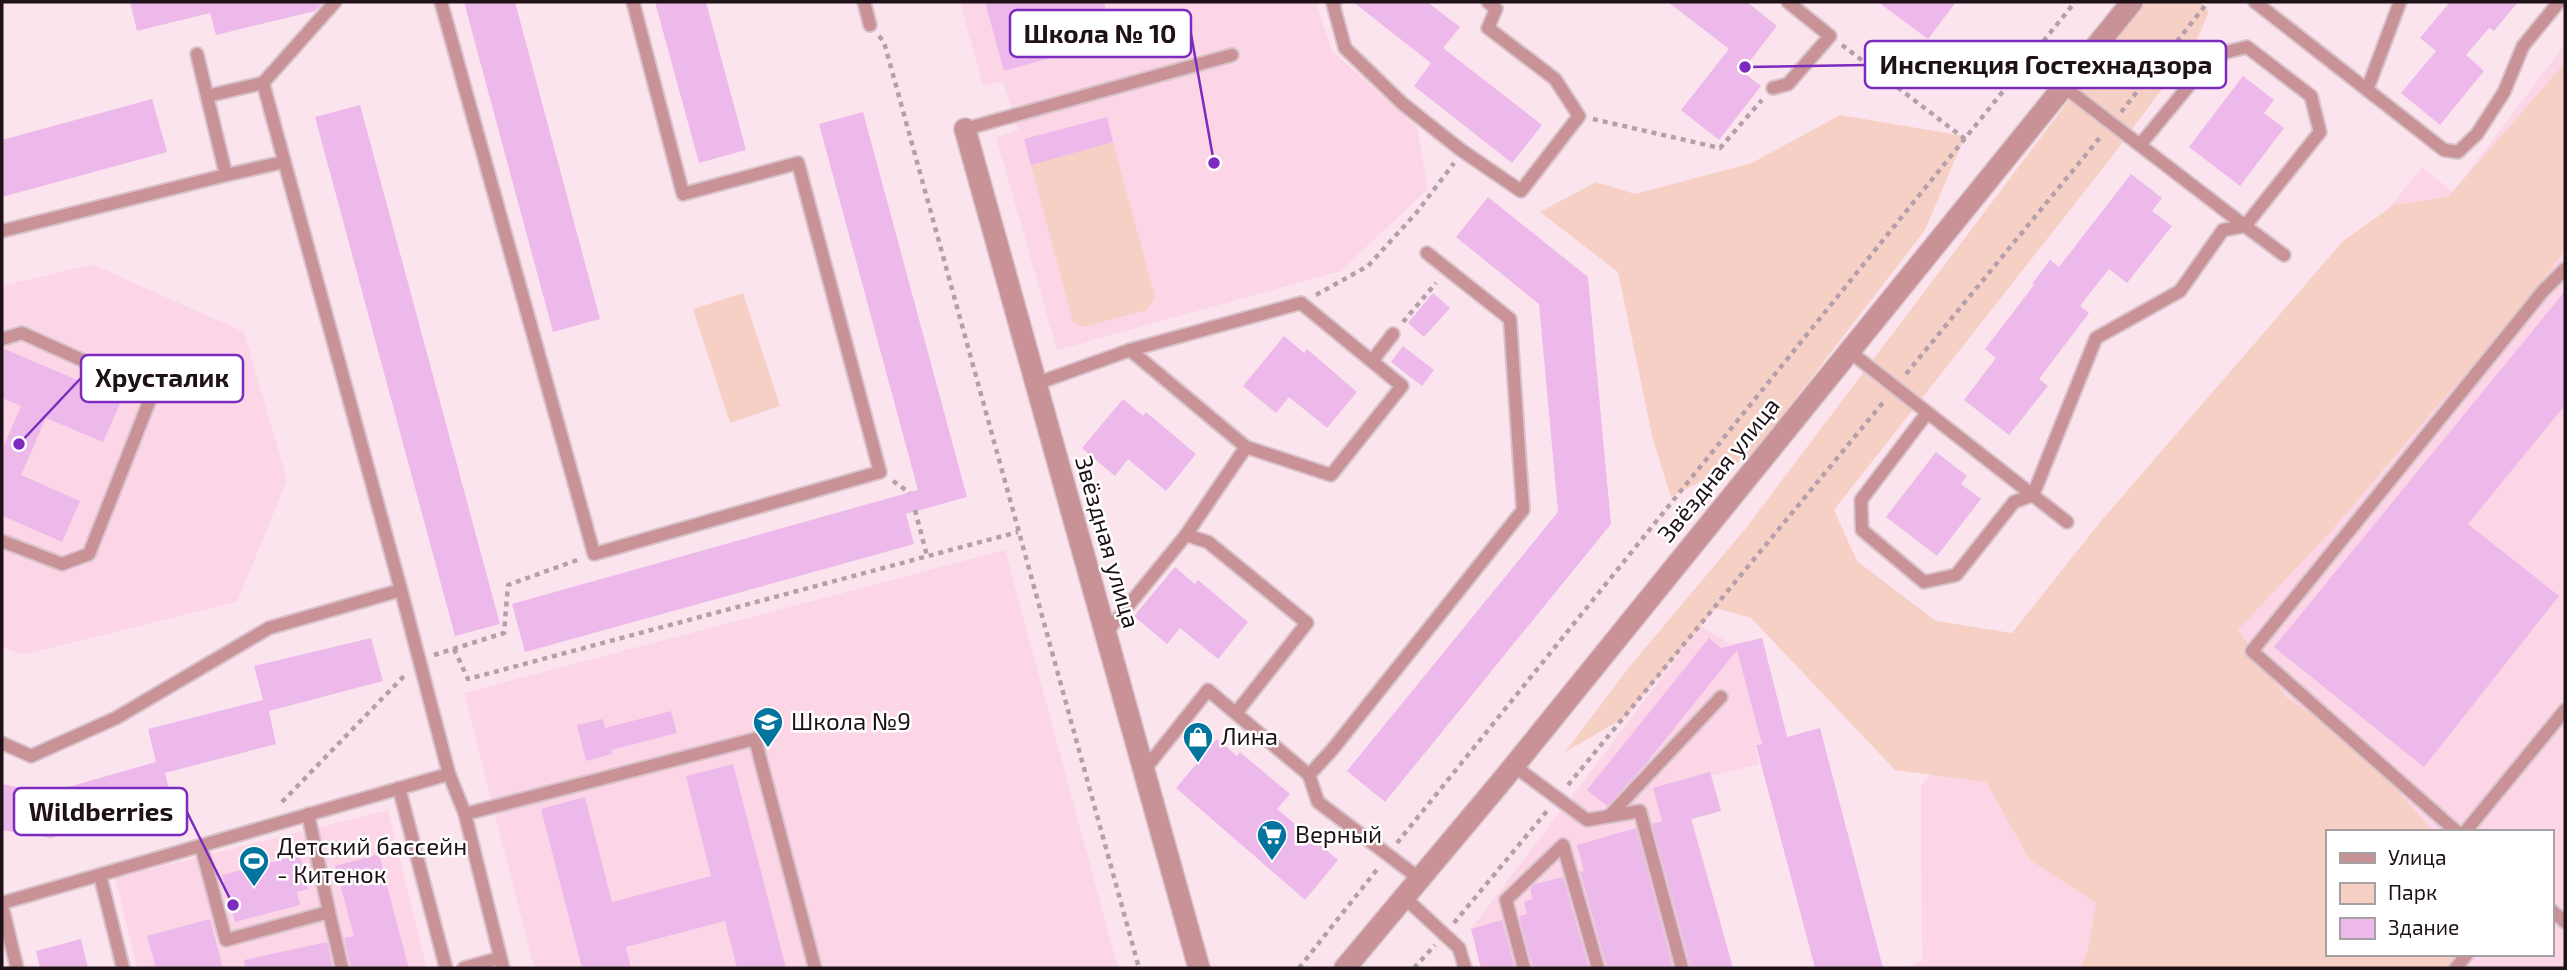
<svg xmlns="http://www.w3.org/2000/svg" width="2567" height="970" font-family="'Exo 2',sans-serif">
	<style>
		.built { fill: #fcd6e7; fill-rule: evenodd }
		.green { fill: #f7d0c5 }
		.building { fill: #ecb9ea }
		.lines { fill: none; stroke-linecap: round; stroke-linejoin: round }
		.service-casing { stroke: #d8c2cc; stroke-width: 16 }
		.minor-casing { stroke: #d8c2cc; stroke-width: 24 }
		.tertiary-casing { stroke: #d8c2cc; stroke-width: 24 }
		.path { stroke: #b5a0a9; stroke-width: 4.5; stroke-dasharray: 5 5; stroke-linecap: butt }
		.service { stroke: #c89296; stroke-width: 12 }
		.minor { stroke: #c89296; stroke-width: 21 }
		.tertiary { stroke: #c89296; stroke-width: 21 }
		.labels { text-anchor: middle; stroke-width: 5; stroke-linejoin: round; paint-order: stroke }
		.street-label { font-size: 24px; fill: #1e1117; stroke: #fff }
		.poi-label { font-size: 24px; fill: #1e1117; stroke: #fff; text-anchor: start }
		.leader { fill: none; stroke: #7b2cbf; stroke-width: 2.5 }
		.callout-dot { fill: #7b2cbf; stroke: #fff; stroke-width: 2.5 }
		.callout { fill: #fff; stroke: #7b2cbf; stroke-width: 2.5 }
		.callout-label { font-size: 26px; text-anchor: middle; font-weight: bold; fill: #1e1117 }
	</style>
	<rect width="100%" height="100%" fill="#fce4ee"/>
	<g class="built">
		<polygon points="960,2 1316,2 1332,51 1417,127 1428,189 1341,271 1057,350 996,137 1018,130 1003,81 983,86"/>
		<path d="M2565,44v924h-661l18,-7 -1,-175 501,-619 31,25zM2327,832h224v122h-224z"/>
		<polygon points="92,264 244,332 287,480 237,602 22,655 2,647 2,286"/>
		<polygon points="1005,550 1118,968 534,968 464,693"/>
		<polygon points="1701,626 1731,644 1762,638 1787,735 1755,744 1759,764 1711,776 1721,811 1692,819 1733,968 1481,968 1471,929"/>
		<polygon points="388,810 427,968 137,968 115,878"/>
	</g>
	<g class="green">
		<polygon points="2143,2 2200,2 2209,12 2194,46 2107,163 1834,510 1857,561 1936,621 2012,633 2101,521 2343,241 2394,205 2448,197 2565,63 2565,250 2534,293 2331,531 2238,630 2287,698 2359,745 2433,832 2327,832 2327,954 2452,954 2464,968 2080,968 2088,950 2096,903 2030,860 1986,782 1895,770 1751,618 1716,608 1624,718 1565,752 1630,666 1746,528"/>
		<polygon points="1840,115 1965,136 1925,230 1753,454 1671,497 1653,440 1618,272 1540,212 1596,182 1635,194 1752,163"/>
		<polygon points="1113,142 1155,297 1147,310 1083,327 1073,322 1031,165"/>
		<polygon points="743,293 780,406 730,423 693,309"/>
	</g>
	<g class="building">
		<polygon points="130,2 323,2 323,3 315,11 216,35 210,13 137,31"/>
		<polygon points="464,2 515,2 600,319 553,332"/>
		<polygon points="655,2 706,2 746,150 699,163"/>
		<polygon points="985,2 1104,2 1114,40 1004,71"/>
		<polygon points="1353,2 1427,2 1460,27 1443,48 1542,125 1512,163 1414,86 1431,63"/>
		<polygon points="1668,2 1747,2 1777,26 1742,71 1761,86 1719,140 1681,110 1729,49"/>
		<polygon points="1878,2 1956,2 1928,39"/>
		<polygon points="2450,2 2518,2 2494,31 2489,28 2466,55 2484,71 2440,125 2401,93 2436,51 2420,38"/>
		<polygon points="2243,76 2274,100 2264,113 2284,128 2240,186 2189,147"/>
		<polygon points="152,99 167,152 2,197 2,140"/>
		<polygon points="360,105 500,624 455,636 315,117"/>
		<polygon points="863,112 967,497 906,514 914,544 525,652 512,604 918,490 819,124"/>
		<polygon points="1107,117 1113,142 1031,165 1024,139"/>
		<polygon points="2131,174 2162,198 2152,211 2172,226 2127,283 2109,269 2080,306 2089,313 2039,379 2048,386 2009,435 1964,400 1996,358 1985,349 2034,285 2032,284 2050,260 2059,267"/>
		<polygon points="1488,197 1588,277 1611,524 1385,802 1347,771 1558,512 1539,304 1456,237"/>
		<polygon points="2565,291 2565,405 2468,524 2559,596 2424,767 2274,647"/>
		<polygon points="1433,293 1450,308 1424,337 1408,323"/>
		<polygon points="1284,336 1304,353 1307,349 1357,392 1327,428 1289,397 1276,413 1243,386"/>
		<polygon points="1403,346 1434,370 1422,386 1391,362"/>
		<polygon points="2,348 122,399 103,442 46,418 21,475 80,501 62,542 3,516 2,519 2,450 21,406 2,398"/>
		<polygon points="1123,399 1143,416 1146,412 1196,454 1166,491 1128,459 1115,476 1082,448"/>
		<polygon points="1936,452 1967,476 1961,484 1981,499 1937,556 1886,517"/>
		<polygon points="1175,567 1195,584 1198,580 1248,622 1218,659 1180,628 1167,644 1134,616"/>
		<polygon points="371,638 383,681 269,711 276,744 165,773 173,805 51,838 2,830 2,784 47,793 156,762 148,729 263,700 254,666"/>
		<polygon points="1709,638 1721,648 1762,638 1787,737 1820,728 1883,968 1815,968 1756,745 1762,744 1737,650 1644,766 1607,806 1587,790"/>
		<polygon points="671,711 677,733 611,750 612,754 586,761 577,725 603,719 605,728"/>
		<polygon points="1217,739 1237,756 1240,752 1290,794 1277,809 1338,860 1305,900 1176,788"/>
		<polygon points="733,764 786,968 737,968 725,921 626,947 631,968 582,968 541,809 585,797 612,902 711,876 686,776"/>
		<polygon points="1710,772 1721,811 1691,819 1733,968 1691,968 1652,824 1662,821 1653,788"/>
		<polygon points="1636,828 1673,968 1607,968 1580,872 1584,871 1577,845"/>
		<polygon points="379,854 398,928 409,968 351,968 344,938 354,936 335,866"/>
		<polygon points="300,855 308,889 297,892 300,905 235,922 222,875"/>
		<polygon points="1563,877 1589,968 1533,968 1519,916 1527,914 1524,902 1533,899 1530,889 1535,884"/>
		<polygon points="210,919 223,968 156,968 147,936"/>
		<polygon points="1502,920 1515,968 1481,968 1471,929"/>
		<polygon points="81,939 88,968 40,968 36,951"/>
		<polygon points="327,942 333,968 245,968 244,960"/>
	</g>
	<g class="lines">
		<g class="service-casing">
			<g id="service">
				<polyline points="441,2 594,554 880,472 798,163 683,194 633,2"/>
				<polyline points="864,2 870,25"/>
				<polyline points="1335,2 1333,4 1345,48 1403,104 1461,150 1521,191 1579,116 1555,79 1488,28 1496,9 1488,2"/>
				<polyline points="2255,2 2444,150 2458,152 2477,134 2504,92 2523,46 2559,2"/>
				<polyline points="197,54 207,96"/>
				<polyline points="263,83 401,590"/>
				<polyline points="1773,88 1788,84 1830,36 1788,2"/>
				<polyline points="2367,90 2400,2"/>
				<polyline points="965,129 1232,55"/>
				<polyline points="2140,145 2214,55 2247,47 2311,96 2320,132 2245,226 2284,255"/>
				<polyline points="226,175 284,162"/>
				<polyline points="2,231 226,175 207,96 263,83 335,2"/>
				<polyline points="2,339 22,333 153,392 89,554 62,564 2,541"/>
				<polyline points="1130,350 1246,447"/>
				<polyline points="1849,351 2067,522"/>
				<polyline points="1372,361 1393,334"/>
				<polyline points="1035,384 1130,350 1301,303 1402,386 1331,475 1246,447 1186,535"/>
				<polyline points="1927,413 1861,500 1862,530 1924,582 1956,575 2014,502 2033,495 2096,338 2180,291 2223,230 2245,226 2063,86"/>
				<polyline points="1105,634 1186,535 1208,542 1307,623 1236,713"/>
				<polyline points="2,743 31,756 116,718 269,628 401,590 449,774 2,903"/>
				<polyline points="1514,766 1587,820 1640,811 1682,968"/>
				<polyline points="1145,769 1208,690 1309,775 1318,802 1420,879"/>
				<polyline points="449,774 465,814 503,968"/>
				<polyline points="1309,775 1332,750 1523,510 1510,319 1427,253"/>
				<polyline points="399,788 446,968"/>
				<polyline points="308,814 329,912"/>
				<polyline points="465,814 755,739 815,968"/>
				<polyline points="1610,815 1721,697"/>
				<polyline points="2457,832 2252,651 2543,291 2565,269"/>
				<polyline points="2465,832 2565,710"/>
				<polyline points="201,846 226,940 329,912 342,968"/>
				<polyline points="100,875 123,968"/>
				<polyline points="1404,897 1459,948 1465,968"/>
				<polyline points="2,906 17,968"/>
				<polyline points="2551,910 2565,922"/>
				<polyline points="464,968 500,958"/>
				<polyline points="1524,968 1506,900 1563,845 1598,968"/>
				<polyline points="2456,968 2467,954"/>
			</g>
		</g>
		<g class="minor-casing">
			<polyline id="minor" points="965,129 1199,968"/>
		</g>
		<g class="tertiary-casing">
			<polyline id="tertiary" points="1345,968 1505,777 2132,2"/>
		</g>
		<g class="path">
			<polyline points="879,36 884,42 1139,968"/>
			<polyline points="1842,45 1965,139"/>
			<polyline points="2121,112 2208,2"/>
			<polyline points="1593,119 1720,148 1762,100"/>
			<polyline points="1316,295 1368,266 1417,212 1454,163"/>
			<polyline points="1403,322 1436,283"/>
			<polyline points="1906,374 2102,135"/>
			<polyline points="893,481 910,493"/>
			<polyline points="915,510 927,556"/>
			<polyline points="454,649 468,679 1018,532"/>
			<polyline points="434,655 504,633 508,585 580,559"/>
			<polyline points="1568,785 1885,400"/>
			<polyline points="282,802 405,675"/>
			<polyline points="1397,843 2075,2"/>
			<polyline points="1454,923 1547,811"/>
			<polyline points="1299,968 1379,867"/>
			<polyline points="1414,968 1435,945"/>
		</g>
		<use href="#service" class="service"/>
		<use href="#minor" class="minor"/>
		<use href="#tertiary" class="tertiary"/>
	</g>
	<defs>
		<g id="school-pin" transform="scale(1.575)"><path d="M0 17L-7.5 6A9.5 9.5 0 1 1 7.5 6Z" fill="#03749e" stroke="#fff"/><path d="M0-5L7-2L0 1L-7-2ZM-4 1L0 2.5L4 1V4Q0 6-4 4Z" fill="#fff"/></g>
		<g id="shop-pin" transform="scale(1.575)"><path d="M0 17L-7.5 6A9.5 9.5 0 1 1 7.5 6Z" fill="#03749e" stroke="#fff"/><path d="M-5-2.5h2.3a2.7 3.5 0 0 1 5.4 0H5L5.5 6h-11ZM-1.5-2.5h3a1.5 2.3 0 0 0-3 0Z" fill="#fff"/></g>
		<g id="supermarket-pin" transform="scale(1.575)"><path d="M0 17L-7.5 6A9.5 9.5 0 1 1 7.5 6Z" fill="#03749e" stroke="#fff"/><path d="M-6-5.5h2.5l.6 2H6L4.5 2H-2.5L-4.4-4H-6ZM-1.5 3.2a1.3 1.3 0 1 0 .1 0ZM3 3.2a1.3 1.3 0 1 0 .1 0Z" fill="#fff"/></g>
		<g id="stadium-pin" transform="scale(1.575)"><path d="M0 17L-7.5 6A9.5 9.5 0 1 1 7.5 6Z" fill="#03749e" stroke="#fff"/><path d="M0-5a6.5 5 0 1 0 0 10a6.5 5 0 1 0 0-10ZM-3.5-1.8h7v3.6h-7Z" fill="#fff"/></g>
	</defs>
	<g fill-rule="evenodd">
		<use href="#school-pin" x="768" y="722"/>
		<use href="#shop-pin" x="1198" y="737"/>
		<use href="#supermarket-pin" x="1272" y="835"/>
		<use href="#stadium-pin" x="254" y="861"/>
	</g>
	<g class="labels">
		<g class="street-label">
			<text transform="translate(1719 470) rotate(-51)" y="8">Звёздная улица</text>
			<text transform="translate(1107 542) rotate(74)" y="8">Звёздная улица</text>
		</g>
		<g class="poi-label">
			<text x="791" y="730">Школа №9</text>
			<text x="1221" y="745">Лина</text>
			<text x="1295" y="843">Верный</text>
			<text x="277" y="855">Детский бассейн<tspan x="277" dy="28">- Китенок</tspan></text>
		</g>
	</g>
	<path class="leader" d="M1214 163L1191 34M1745 67L1865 65M19 444L81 378M233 905L187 812"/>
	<g class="callout-dot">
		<circle cx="1214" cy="163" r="7"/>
		<circle cx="1745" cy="67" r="7"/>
		<circle cx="19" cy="444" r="7"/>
		<circle cx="233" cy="905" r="7"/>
	</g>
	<g class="callout">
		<rect x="1010" y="10" width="181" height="47" rx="7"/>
		<rect x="1865" y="41" width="361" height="47" rx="7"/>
		<rect x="81" y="355" width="162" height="47" rx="7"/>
		<rect x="14" y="788" width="173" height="47" rx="7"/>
	</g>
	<g class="callout-label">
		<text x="1100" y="43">Школа № 10</text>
		<text x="2046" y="74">Инспекция Гостехнадзора</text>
		<text x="162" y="387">Хрусталик</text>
		<text x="101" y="821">Wildberries</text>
	</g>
	<rect width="2567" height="970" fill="none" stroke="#1e1117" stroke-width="7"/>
	<rect x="2326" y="830" width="228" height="126" fill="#ffffff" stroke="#a5a0a2" stroke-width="2"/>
	<rect x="2340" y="853" width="35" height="10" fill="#c89296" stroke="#a5a0a2" stroke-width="2"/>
	<text x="2388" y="865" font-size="21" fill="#1e1117">Улица</text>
	<rect x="2340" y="883" width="35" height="21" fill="#f7d0c5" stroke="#a5a0a2" stroke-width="2"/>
	<text x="2388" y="900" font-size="21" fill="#1e1117">Парк</text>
	<rect x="2340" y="918" width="35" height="21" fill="#ecb9ea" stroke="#a5a0a2" stroke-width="2"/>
	<text x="2388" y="935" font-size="21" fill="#1e1117">Здание</text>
</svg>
